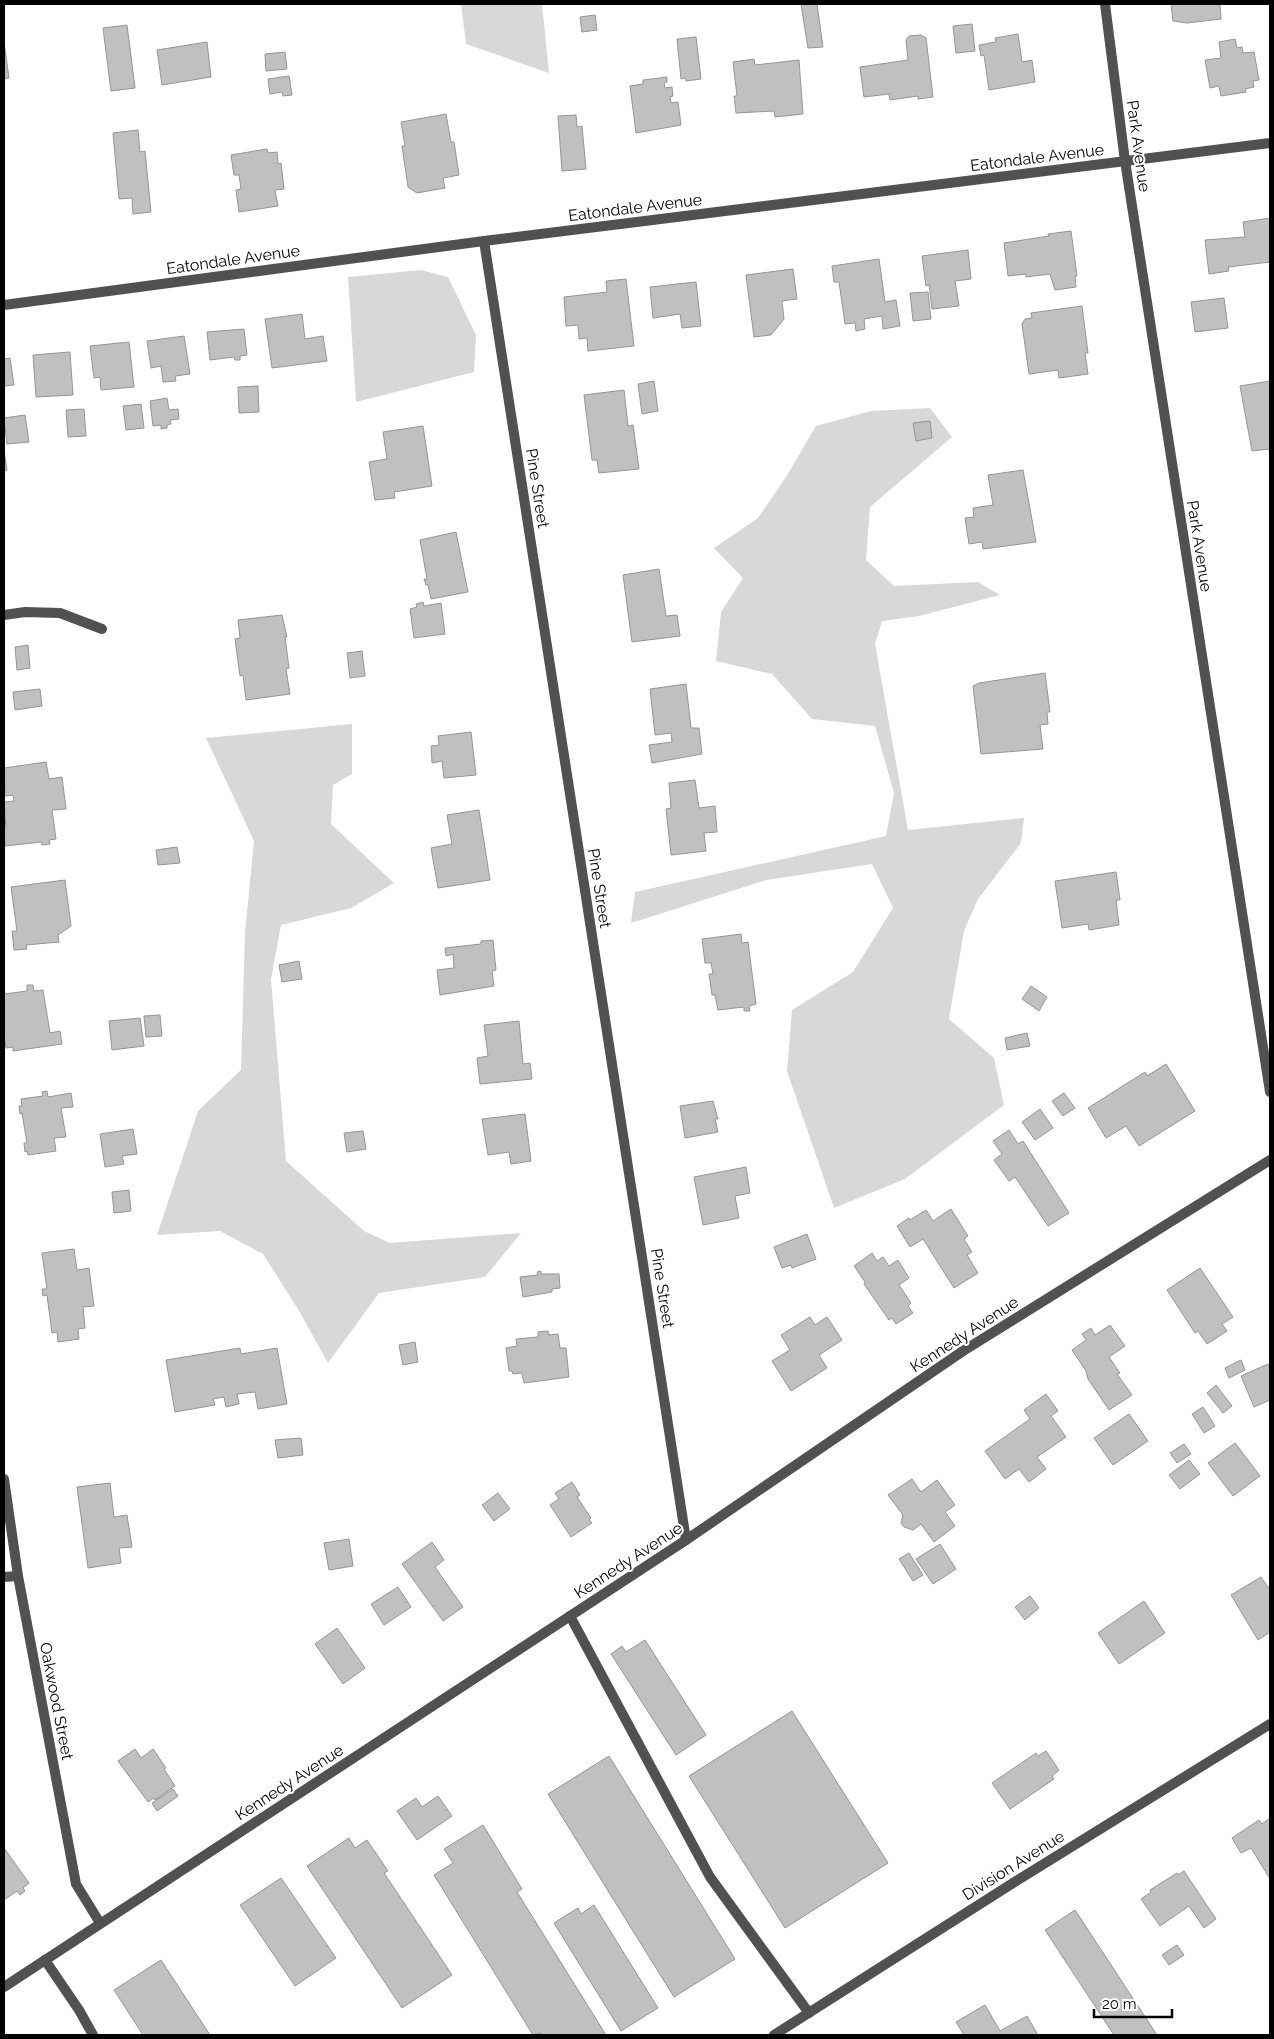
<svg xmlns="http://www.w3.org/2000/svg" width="1274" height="2039" font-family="Raleway,sans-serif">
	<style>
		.green { fill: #d8d8d8 }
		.building { fill: #c0c0c0; stroke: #959595 }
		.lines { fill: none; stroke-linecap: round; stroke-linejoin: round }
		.lane { stroke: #515151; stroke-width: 10 }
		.street { stroke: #515151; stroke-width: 10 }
		.labels { text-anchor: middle; stroke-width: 4; stroke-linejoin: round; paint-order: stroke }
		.street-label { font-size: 16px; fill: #000; stroke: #fff }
	</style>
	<rect width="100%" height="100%" fill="#fff"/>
	<g class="green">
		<polygon points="461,4 542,4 549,73 466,44"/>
		<polygon points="421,270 448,277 476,335 474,372 356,402 348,277"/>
		<polygon points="930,408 952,437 870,507 866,560 894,586 978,582 1000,595 919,616 882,621 875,644 908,830 1024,818 1021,843 978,899 964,931 949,1019 994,1058 1004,1105 905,1179 834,1208 787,1071 792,1010 853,972 893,908 872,864 766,880 631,923 635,892 886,836 894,793 875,726 812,719 772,674 716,661 721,612 743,578 714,548 758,518 786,477 816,426 871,411"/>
		<polygon points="352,724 352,774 333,785 331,824 394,883 351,908 281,925 271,979 286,1161 364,1231 390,1243 521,1233 485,1277 379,1293 328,1363 298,1309 263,1254 220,1231 157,1235 198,1111 241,1070 245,932 254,841 206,738"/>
	</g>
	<g class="building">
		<polygon points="801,4 817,4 823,47 808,48"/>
		<polygon points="1171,4 1220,4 1221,19 1187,23 1173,21"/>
		<polygon points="595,15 597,30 582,32 580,17"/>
		<polygon points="972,24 975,51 956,53 953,26"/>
		<polygon points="127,25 135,88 111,91 103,28"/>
		<polygon points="1018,34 1022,62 1032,60 1035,82 989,90 984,55 981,56 979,45 996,42 995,38"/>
		<polygon points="921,35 926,38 933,97 918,99 918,96 890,100 889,94 864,97 860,67 908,60 906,40 909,36"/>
		<polygon points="696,37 701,79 686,81 685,78 681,79 677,39"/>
		<polygon points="1235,39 1237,48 1242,47 1243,53 1254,52 1259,80 1253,81 1254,87 1245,89 1246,92 1221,96 1219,86 1210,88 1205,60 1221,58 1219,42"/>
		<polygon points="4,42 9,78 4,79"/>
		<polygon points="207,42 211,77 162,85 157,50"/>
		<polygon points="285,52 287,69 266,71 265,54"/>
		<polygon points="754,59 755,65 799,60 803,114 775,117 774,111 736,113 734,96 737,96 733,62"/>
		<polygon points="289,76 292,95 283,96 282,92 270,94 268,79"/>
		<polygon points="667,77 667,82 664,83 665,88 672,87 673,96 670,97 671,103 678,102 681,125 636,133 630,86 643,84 643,80"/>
		<polygon points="446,114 451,142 454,142 459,175 443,178 445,188 417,193 408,187 402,146 405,146 401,122"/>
		<polygon points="576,115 577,127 582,126 586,169 562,171 558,116"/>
		<polygon points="138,130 140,152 145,151 151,212 133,214 132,198 119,199 113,133"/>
		<polygon points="267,149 268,153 277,152 278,164 281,163 284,189 275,190 278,206 239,212 236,190 241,189 239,175 234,175 231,155"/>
		<polygon points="1270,218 1270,262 1228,267 1229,271 1209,274 1205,240 1245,237 1243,222"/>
		<polygon points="1071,231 1077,276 1075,276 1076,287 1055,290 1050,274 1026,277 1026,274 1008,276 1004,243 1049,236 1048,234"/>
		<polygon points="968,250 971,279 955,281 959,306 932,309 929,285 926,286 922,256"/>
		<polygon points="879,259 885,302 896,300 900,326 883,329 882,316 864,319 865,329 856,331 855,323 845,324 839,282 834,282 832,266"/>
		<polygon points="793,269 797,299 782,301 784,319 771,335 754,337 746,275"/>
		<polygon points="626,279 634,346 588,351 587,338 579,339 578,325 566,326 564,297 607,292 606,281"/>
		<polygon points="696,282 701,326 682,328 680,314 653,318 650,287"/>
		<polygon points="928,292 931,319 913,321 910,293"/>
		<polygon points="1224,298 1228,328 1195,332 1191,302"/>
		<polygon points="1082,306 1088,353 1085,353 1088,374 1059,378 1058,370 1029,374 1022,324 1025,319 1032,318 1031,313"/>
		<polygon points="302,314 305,339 323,336 327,361 272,368 265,319"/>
		<polygon points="244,329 247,355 240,356 240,360 235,360 234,357 210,360 207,332"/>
		<polygon points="184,336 190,374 175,376 176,381 163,382 161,366 151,368 147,341"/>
		<polygon points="129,342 134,387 101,390 100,377 94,378 90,346"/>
		<polygon points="70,352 73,395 36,397 33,355"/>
		<polygon points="10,358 14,385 4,386 4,359"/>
		<polygon points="654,381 658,411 642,414 638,384"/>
		<polygon points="1270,381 1270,459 1269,449 1252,451 1240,386"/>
		<polygon points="258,386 259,412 239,413 238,387"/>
		<polygon points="624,390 628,426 633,425 639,469 599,473 597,460 592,460 584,395"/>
		<polygon points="167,398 169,410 178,409 179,419 170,420 171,424 167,425 167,428 161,429 161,425 153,426 150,401"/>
		<polygon points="141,404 144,428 126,430 123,406"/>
		<polygon points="84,409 86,436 68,437 66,410"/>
		<polygon points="25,415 29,442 7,444 4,418"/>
		<polygon points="930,421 932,438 916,441 913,423"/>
		<polygon points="423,426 432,486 394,492 395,498 375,500 369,462 387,459 383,432"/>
		<polygon points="4,450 7,470 4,471"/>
		<polygon points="1023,470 1036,542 983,549 982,542 969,544 965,518 974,517 973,508 993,505 988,475"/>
		<polygon points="456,532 468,592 431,599 428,585 426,585 424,579 427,579 420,540"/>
		<polygon points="659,569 666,616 677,615 680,636 632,642 623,575"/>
		<polygon points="423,602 424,606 441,603 445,634 414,638 410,609 417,607 416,604"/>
		<polygon points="282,615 287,637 285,637 289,668 286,669 290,694 246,700 243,675 240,676 235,639 240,638 238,620"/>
		<polygon points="28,645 30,668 17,670 15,647"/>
		<polygon points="362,651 365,676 350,678 347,653"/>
		<polygon points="1045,673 1050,712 1047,712 1048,724 1040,725 1043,749 981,754 973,686 979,683"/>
		<polygon points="686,684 691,728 699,728 702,754 652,763 649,745 672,742 671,733 655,735 650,689"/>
		<polygon points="40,689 42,706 15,710 13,692"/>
		<polygon points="471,732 476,775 444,778 442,761 432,763 431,746 439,745 438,736"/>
		<polygon points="46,762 49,779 62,777 66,809 52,810 56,839 49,840 50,844 42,845 41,842 5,846 4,830 6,829 4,802 14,801 13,795 5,796 4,768"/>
		<polygon points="695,780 699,808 715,806 717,832 704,833 706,851 671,855 666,809 671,808 669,783"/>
		<polygon points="479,810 490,880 438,888 431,848 452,844 447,815"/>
		<polygon points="177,847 180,863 158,865 156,850"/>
		<polygon points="1116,872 1120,900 1116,900 1119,925 1089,930 1088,924 1062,928 1055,881"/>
		<polygon points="65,880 71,926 58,935 59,942 26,945 27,949 14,950 12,931 17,931 11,887"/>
		<polygon points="741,934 742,943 748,942 756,1004 749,1006 750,1011 744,1011 744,1007 718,1010 715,995 712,995 709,974 713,974 711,963 705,963 702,939"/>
		<polygon points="493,940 496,970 492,971 494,986 440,995 437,970 454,968 453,954 446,956 445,948 481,944 481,941"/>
		<polygon points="299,961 302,979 282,982 279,965"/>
		<polygon points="27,985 33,985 34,991 43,990 50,1033 60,1031 62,1044 13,1051 13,1047 6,1048 4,1035 4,994 27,991"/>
		<polygon points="1031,986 1047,997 1039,1011 1022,999"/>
		<polygon points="160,1015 162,1036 146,1037 144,1016"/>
		<polygon points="140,1018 144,1046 112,1050 109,1021"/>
		<polygon points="519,1021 523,1064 530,1063 532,1079 480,1084 477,1058 488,1056 484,1025"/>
		<polygon points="1027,1033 1030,1046 1007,1050 1005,1038"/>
		<polygon points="1166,1064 1195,1111 1139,1146 1126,1126 1106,1138 1088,1108 1145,1072 1147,1076"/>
		<polygon points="47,1091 48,1097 71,1093 73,1107 61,1108 66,1137 54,1138 56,1151 28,1155 27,1151 25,1152 24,1143 27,1143 22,1113 20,1114 19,1106 22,1106 21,1099 43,1096 42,1092"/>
		<polygon points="1064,1093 1075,1108 1063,1116 1052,1101"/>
		<polygon points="713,1101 718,1119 715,1119 718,1132 685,1138 680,1106"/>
		<polygon points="1040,1109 1053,1128 1035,1140 1022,1122"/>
		<polygon points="525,1114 531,1161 511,1164 509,1152 488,1155 482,1119"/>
		<polygon points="133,1129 137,1154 122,1156 124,1164 105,1167 100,1134"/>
		<polygon points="1009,1130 1018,1144 1023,1141 1069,1213 1048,1226 1015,1177 1009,1181 994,1160 1002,1154 993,1141"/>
		<polygon points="363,1131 366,1149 347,1152 344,1133"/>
		<polygon points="746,1167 750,1193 735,1196 739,1218 703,1225 694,1177"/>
		<polygon points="129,1190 131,1211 114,1213 112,1192"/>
		<polygon points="951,1209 968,1236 964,1239 972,1252 967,1255 978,1273 954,1288 923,1239 910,1247 897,1226 909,1218 910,1220 926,1210 933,1221"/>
		<polygon points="807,1234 816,1259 792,1268 791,1265 782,1268 774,1247"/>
		<polygon points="74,1249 77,1270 89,1268 94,1306 83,1307 85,1328 78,1329 79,1339 58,1342 57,1332 52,1333 47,1295 43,1296 42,1289 47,1289 42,1253"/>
		<polygon points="872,1253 877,1261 883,1257 889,1266 898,1260 909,1278 899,1285 911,1303 908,1306 913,1313 896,1324 892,1318 889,1320 864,1284 865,1282 854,1266"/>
		<polygon points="1200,1268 1233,1317 1222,1324 1227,1331 1207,1344 1198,1331 1195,1333 1167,1290"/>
		<polygon points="541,1271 541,1274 559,1274 560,1288 552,1289 552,1292 523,1297 520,1277 538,1275 537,1272"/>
		<polygon points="810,1317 815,1325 827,1317 842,1340 819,1355 827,1368 791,1391 772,1361 790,1350 781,1335"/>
		<polygon points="1110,1325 1125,1346 1109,1357 1120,1373 1117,1374 1132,1395 1109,1410 1088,1379 1086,1371 1072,1350 1086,1340 1082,1334 1091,1328 1095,1335"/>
		<polygon points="548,1331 549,1335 558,1334 560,1348 566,1348 569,1377 524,1383 522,1373 513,1374 512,1371 509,1371 506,1348 517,1346 516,1339 538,1337 538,1332"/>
		<polygon points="415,1342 418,1362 403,1365 399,1345"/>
		<polygon points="240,1348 241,1354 277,1348 287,1404 258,1409 255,1392 237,1394 239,1404 226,1407 224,1397 213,1399 215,1405 175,1412 166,1360"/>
		<polygon points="1241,1360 1245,1370 1229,1378 1225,1368"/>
		<polygon points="1268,1364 1270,1369 1270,1400 1254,1407 1241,1376"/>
		<polygon points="1216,1385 1232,1406 1223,1413 1207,1393"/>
		<polygon points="1046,1394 1058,1411 1051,1416 1066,1437 1037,1457 1046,1469 1029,1482 1019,1469 1005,1479 985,1451 1030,1419 1024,1410"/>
		<polygon points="1203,1407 1215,1426 1204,1433 1192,1414"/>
		<polygon points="1129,1414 1148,1441 1113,1465 1094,1438"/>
		<polygon points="301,1438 303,1455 278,1458 275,1440"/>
		<polygon points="1235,1443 1260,1476 1233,1496 1208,1463"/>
		<polygon points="1184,1444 1191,1454 1177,1463 1170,1453"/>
		<polygon points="1189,1460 1200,1474 1180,1489 1169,1475"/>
		<polygon points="912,1479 921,1492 937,1480 955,1505 945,1512 955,1526 934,1542 921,1524 913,1530 904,1527 901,1523 903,1515 888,1495"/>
		<polygon points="572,1482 580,1495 577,1497 591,1518 589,1520 592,1523 571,1537 550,1505 559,1499 555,1493"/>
		<polygon points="110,1483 114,1517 127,1515 132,1547 119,1548 121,1563 88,1568 77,1487"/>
		<polygon points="498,1493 510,1509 494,1521 482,1505"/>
		<polygon points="349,1539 353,1566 329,1570 324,1543"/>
		<polygon points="432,1542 444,1560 435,1567 463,1607 443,1621 402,1564"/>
		<polygon points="940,1544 956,1569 933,1584 916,1559"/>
		<polygon points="909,1553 923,1575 913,1581 899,1559"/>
		<polygon points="1261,1577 1270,1590 1270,1632 1258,1640 1231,1595"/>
		<polygon points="398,1587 411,1607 384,1625 371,1604"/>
		<polygon points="1030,1596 1039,1608 1025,1620 1015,1607"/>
		<polygon points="1144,1601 1165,1633 1119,1664 1098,1633"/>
		<polygon points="337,1628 365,1668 343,1684 315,1644"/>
		<polygon points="645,1640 706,1735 676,1755 611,1654 622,1646 626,1652"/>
		<polygon points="792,1711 888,1863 785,1928 689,1776"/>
		<polygon points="135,1749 141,1758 153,1749 166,1768 164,1769 175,1786 155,1800 154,1798 148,1802 118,1761"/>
		<polygon points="1046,1751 1059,1770 1052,1776 1054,1779 1010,1809 992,1783 1036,1753 1038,1756"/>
		<polygon points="609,1756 735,1959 674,1997 548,1794"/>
		<polygon points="173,1789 178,1796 157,1811 152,1803"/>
		<polygon points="438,1796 452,1816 417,1840 397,1811 416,1798 422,1807"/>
		<polygon points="1270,1818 1270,1879 1251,1848 1241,1853 1232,1838 1259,1820 1262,1824"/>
		<polygon points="483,1825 522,1889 517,1892 606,2035 543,2035 541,2033 533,2035 434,1875 453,1863 444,1849"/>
		<polygon points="349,1838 355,1848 367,1840 388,1871 384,1873 452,1975 402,2008 307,1866"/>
		<polygon points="4,1848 29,1883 23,1888 25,1891 20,1895 17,1891 4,1900"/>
		<polygon points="1184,1871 1216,1919 1204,1928 1189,1906 1160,1926 1141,1899 1151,1892 1150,1890 1177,1873 1178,1875"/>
		<polygon points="281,1878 336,1958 295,1986 240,1905"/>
		<polygon points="594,1905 658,2008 621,2031 554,1923 578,1908 581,1914"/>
		<polygon points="1075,1910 1157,2035 1114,2035 1045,1930"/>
		<polygon points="1177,1945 1184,1955 1169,1965 1162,1955"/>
		<polygon points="161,1960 210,2035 143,2035 114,1990"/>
		<polygon points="985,2005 1000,2031 1027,2016 1038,2035 964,2035 956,2022"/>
	</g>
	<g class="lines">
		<g class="lane">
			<polyline points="4,615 25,612 60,613 102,629"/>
			<polyline points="570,1616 710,1877 809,2013"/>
			<polyline points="45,1960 79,2010 93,2035"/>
		</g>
		<g class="street">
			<polyline points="1105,4 1125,161 1270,1092"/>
			<polyline points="484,241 686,1540"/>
			<polyline points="4,305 484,241 1270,143"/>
			<polyline points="4,1479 18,1576 76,1884 100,1923"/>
			<polyline points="4,1577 18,1576"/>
			<polyline points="4,1987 686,1540 963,1351 1270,1160"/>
			<polyline points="774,2035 1013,1883 1270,1724"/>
		</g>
	</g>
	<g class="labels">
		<g class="street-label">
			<text transform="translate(1139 146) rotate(82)" y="6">Park Avenue</text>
			<text transform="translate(1037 157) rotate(-7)" y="6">Eatondale Avenue</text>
			<text transform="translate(635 207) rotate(-7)" y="6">Eatondale Avenue</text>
			<text transform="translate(233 259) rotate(-8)" y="6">Eatondale Avenue</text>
			<text transform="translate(538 488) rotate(81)" y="6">Pine Street</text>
			<text transform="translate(1200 546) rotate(81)" y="6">Park Avenue</text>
			<text transform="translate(600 888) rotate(81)" y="6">Pine Street</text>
			<text transform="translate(663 1288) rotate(81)" y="6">Pine Street</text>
			<text transform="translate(964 1334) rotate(-33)" y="6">Kennedy Avenue</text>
			<text transform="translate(628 1560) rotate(-33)" y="6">Kennedy Avenue</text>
			<text transform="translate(57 1701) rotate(79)" y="6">Oakwood Street</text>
			<text transform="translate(289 1782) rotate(-33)" y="6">Kennedy Avenue</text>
			<text transform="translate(1013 1865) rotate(-32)" y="6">Division Avenue</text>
		</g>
	</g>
	<rect width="1274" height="2039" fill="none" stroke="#000000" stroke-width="10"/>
	<path d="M1094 2009v8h78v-8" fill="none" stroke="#000000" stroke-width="2.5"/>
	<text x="1102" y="2009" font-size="15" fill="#000000" stroke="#ffffff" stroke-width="4" paint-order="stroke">20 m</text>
</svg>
